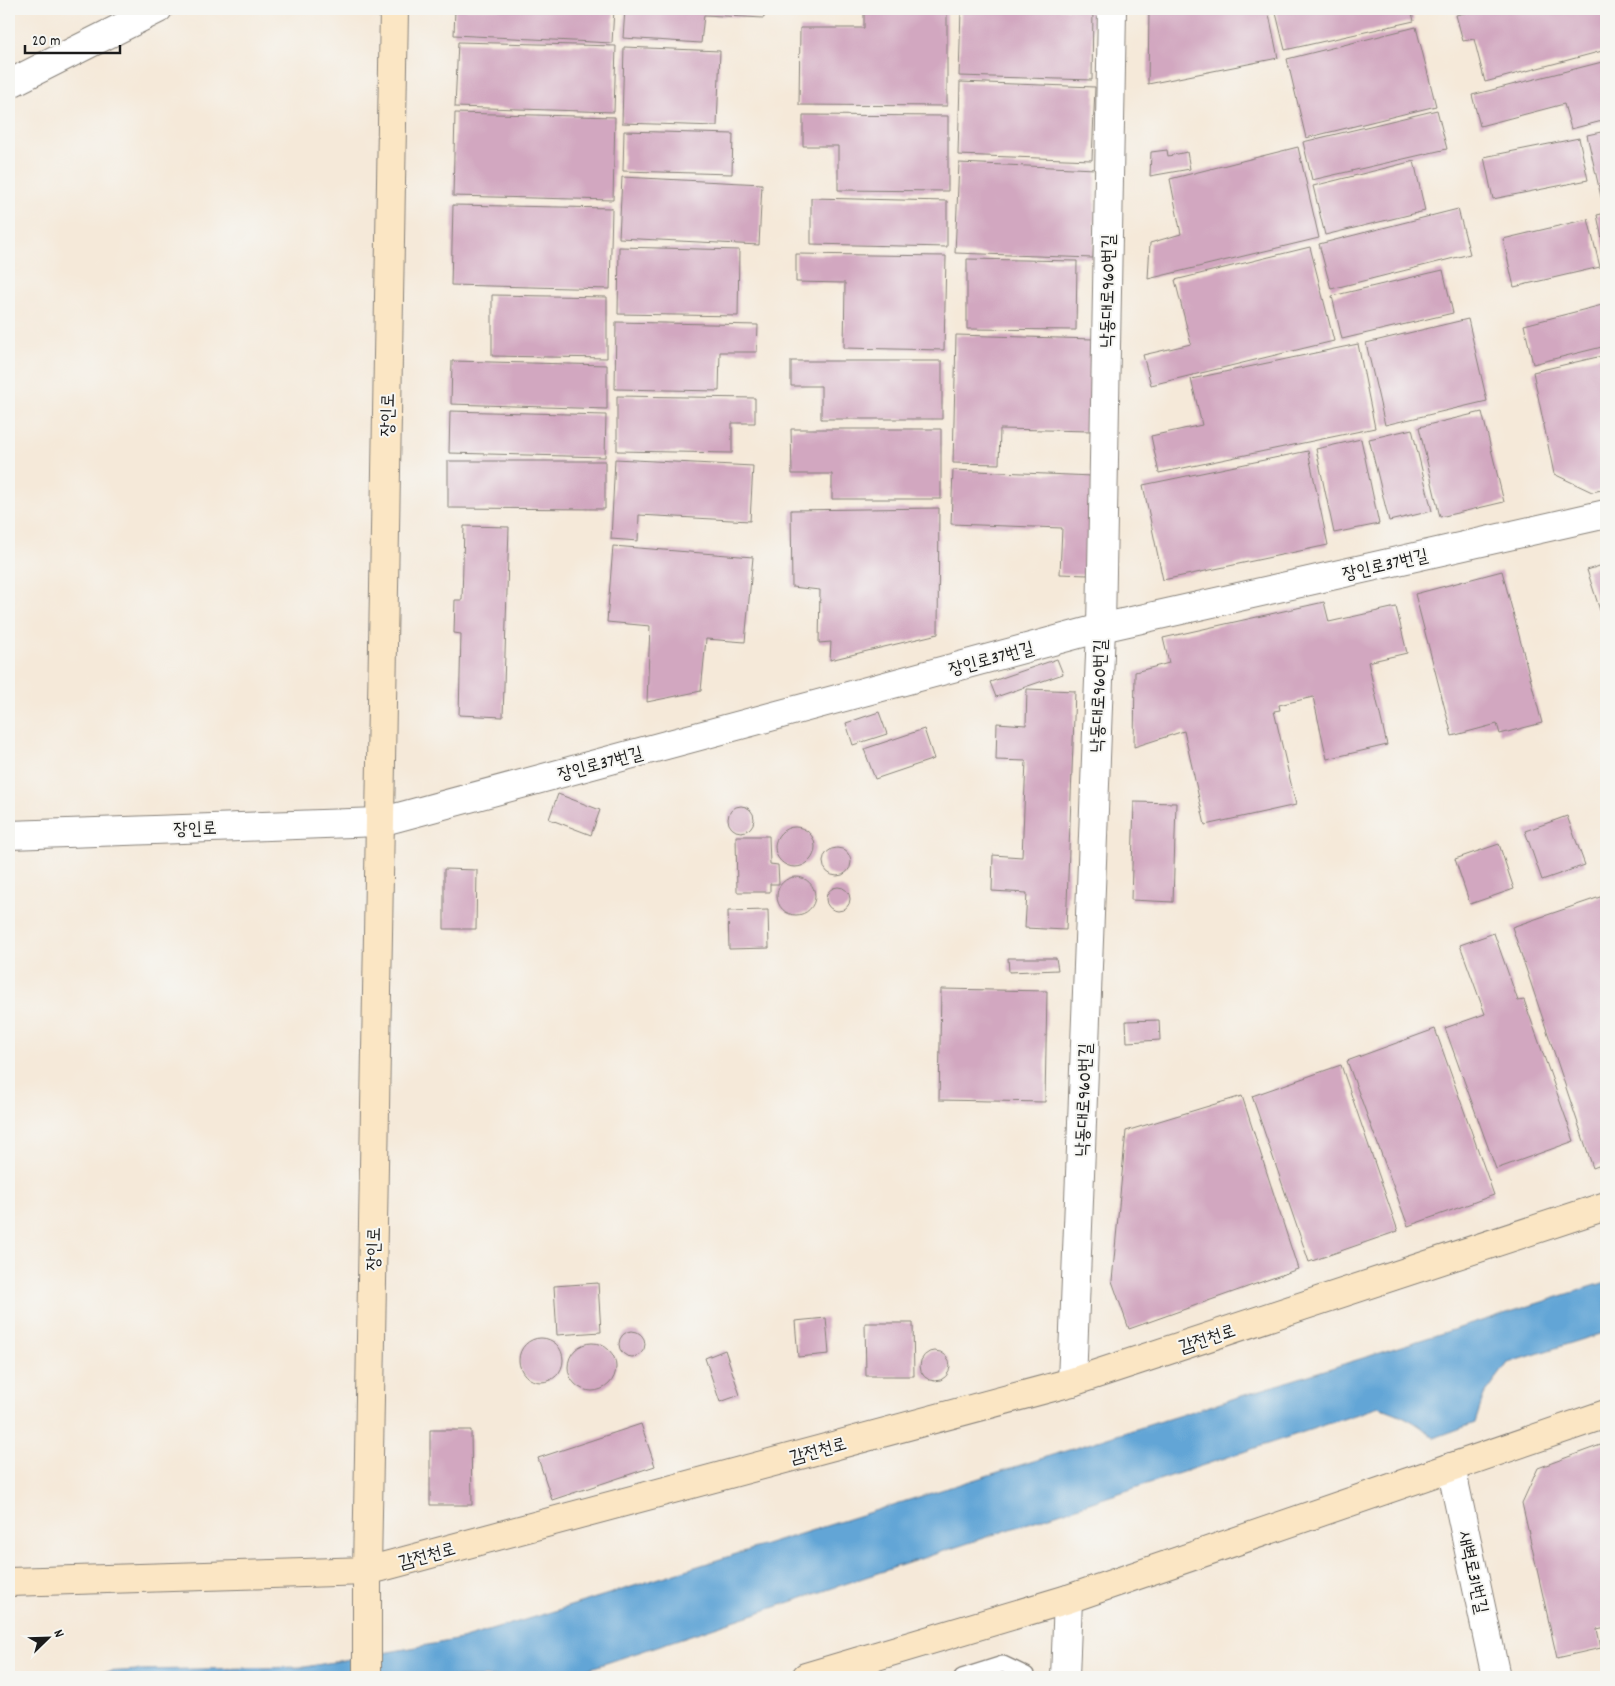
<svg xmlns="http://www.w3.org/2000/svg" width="1615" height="1686" font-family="Dekko,'Poor Story',sans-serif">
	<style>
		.water { fill: #62a5d6; stroke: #3f6079 }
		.building { fill: #d2a7c0 }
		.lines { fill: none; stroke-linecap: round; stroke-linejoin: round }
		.lane-casing { stroke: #88827a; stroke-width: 18 }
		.street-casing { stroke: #88827a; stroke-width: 30 }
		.secondary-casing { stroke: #88827a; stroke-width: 30 }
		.lane { stroke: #fff; stroke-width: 15 }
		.street { stroke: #fff; stroke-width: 28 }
		.secondary { stroke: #fbe6c4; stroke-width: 28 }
		.labels { text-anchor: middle; stroke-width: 4; stroke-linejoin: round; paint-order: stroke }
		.street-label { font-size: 18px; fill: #1c1c1c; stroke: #f6f6f2 }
	</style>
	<rect width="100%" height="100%" fill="#f6f6f2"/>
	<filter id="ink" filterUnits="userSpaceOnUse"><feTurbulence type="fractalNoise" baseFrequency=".02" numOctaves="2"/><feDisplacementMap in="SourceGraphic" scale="10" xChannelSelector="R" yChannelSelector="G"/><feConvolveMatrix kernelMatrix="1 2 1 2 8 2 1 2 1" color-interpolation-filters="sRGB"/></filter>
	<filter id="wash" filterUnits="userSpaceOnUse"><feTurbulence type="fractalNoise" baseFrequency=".0096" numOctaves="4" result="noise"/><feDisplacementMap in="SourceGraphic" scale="20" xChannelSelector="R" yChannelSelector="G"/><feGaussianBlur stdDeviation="1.12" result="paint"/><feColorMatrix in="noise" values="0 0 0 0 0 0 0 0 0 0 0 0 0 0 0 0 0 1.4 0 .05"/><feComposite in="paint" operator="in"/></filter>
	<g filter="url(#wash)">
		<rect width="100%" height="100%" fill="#f5e9d9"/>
		<path class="water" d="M1606,1282v50l-98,31 -24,32 -9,28 -41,15c-18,-17 -32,-23 -55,-31l-815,270h-555l130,-7 166,-3 156,-28 90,-27z"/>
		<g id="blocks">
			<g class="building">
				<polygon points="455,9 614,9 612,43 454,35"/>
				<polygon points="625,9 764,9 764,18 704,15 701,43 623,38"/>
				<polygon points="864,9 947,9 947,106 799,105 800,28 864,28"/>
				<polygon points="961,9 1093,9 1092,80 959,76"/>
				<polygon points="1149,9 1268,9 1278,58 1148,84"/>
				<polygon points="1275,9 1411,9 1414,21 1285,50"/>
				<polygon points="1480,9 1606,9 1606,50 1485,82 1474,39 1463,41 1456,15"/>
				<polygon points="1416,27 1436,106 1306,138 1287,59"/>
				<polygon points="458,42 616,46 614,112 455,107"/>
				<polygon points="624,47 720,51 717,126 622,123"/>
				<polygon points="1606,61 1606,120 1571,129 1564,104 1480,126 1472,95"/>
				<polygon points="960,82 1095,87 1092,160 958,155"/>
				<polygon points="1437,110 1447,149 1312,180 1303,142"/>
				<polygon points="455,113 615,117 613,200 453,196"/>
				<polygon points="803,115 948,116 948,191 838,190 838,146 803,146"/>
				<polygon points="624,131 733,134 732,174 623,171"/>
				<polygon points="1606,131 1606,200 1602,201 1587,135"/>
				<polygon points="1579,138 1588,180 1493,199 1484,157"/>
				<polygon points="1298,147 1319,238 1148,279 1150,243 1181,234 1170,179"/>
				<polygon points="1167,150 1168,156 1187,152 1190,169 1150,176 1151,152"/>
				<polygon points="1414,161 1425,211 1325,235 1313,186"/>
				<polygon points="959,163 1096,169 1093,258 955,253"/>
				<polygon points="622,177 762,184 759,245 619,238"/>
				<polygon points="811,198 947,201 947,247 811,244"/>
				<polygon points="453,205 612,208 610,289 451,285"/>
				<polygon points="1458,209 1470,254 1331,289 1319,244"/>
				<polygon points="1606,213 1606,253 1605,253 1597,215"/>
				<polygon points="1588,219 1600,267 1514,287 1503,239"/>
				<polygon points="619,247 739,250 738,316 618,314"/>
				<polygon points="1310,247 1334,341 1151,385 1143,355 1191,344 1175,280"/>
				<polygon points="796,254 946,256 944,350 844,348 845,283 796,282"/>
				<polygon points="967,259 1077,261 1076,330 967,329"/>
				<polygon points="1443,270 1453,313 1342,339 1332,296"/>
				<polygon points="492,295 607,297 607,358 492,356"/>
				<polygon points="1606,304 1606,346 1533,364 1524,325"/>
				<polygon points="1468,319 1487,401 1385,425 1366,343"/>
				<polygon points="616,322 758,325 757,352 720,352 719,391 615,389"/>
				<polygon points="956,335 1093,339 1091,431 1000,429 999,464 953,463"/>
				<polygon points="1358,344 1375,428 1159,473 1151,436 1202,425 1191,379"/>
				<polygon points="1606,355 1606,489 1592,492 1554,474 1533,372"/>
				<polygon points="452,361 607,365 607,409 451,404"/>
				<polygon points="791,361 942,361 942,419 821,419 821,386 791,386"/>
				<polygon points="617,396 755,398 755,423 732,423 732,453 617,451"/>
				<polygon points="450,411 606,415 605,457 449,453"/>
				<polygon points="1482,412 1504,502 1440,517 1419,427"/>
				<polygon points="791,429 941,429 941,499 832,499 832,474 792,474"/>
				<polygon points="1412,429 1432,511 1389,521 1369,439"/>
				<polygon points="1361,439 1379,524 1334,533 1316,449"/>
				<polygon points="1308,451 1328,545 1163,580 1143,485"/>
				<polygon points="615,459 753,466 750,521 639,515 638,541 611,539"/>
				<polygon points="448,461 605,461 605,509 448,508"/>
				<polygon points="953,470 1092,476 1088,575 1060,574 1062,528 951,524"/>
				<polygon points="939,508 938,634 830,660 831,642 819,643 820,590 792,587 791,510"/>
				<polygon points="464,526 509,527 503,717 459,715 461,634 454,633 455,600 462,600"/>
				<polygon points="613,546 753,557 745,642 706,639 701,691 647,702 650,626 607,622"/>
				<polygon points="1606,564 1606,629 1587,570"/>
				<polygon points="1502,571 1542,723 1500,734 1497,724 1452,736 1415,594"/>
				<polygon points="1324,602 1329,622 1396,607 1407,653 1368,662 1387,745 1327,759 1313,697 1279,705 1280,710 1274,711 1296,805 1205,825 1184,731 1134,747 1135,672 1169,663 1163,638"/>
				<polygon points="1057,659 1063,674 996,697 990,682"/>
				<polygon points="1027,689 1075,691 1066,930 1025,928 1027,893 992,891 993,855 1022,857 1026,761 996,760 997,723 1026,725"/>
				<polygon points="879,712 887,734 853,745 846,723"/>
				<polygon points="924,729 934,759 875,779 864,749"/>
				<polygon points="558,794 600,810 591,835 549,819"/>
				<polygon points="1134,802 1176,803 1173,902 1131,900"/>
				<circle cx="741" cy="819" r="13"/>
				<polygon points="1567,816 1585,865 1542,880 1525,831"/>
				<circle cx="795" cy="847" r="20"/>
				<polygon points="736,836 769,836 770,864 778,865 779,884 770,884 770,892 737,892"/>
				<polygon points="1499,844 1514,889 1470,904 1455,859"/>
				<circle cx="837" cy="862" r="14"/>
				<polygon points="444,869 477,870 476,929 444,929"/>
				<circle cx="796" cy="896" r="19"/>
				<circle cx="838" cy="899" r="12"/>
				<polygon points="1606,895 1606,1163 1593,1168 1512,927"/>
				<polygon points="768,910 769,948 729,949 728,911"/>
				<polygon points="1494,933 1518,1001 1524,1000 1574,1141 1496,1169 1445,1028 1485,1014 1460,945"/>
				<polygon points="1008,958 1056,958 1058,970 1009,972"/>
				<polygon points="941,989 1047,991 1045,1102 939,1100"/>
				<polygon points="1159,1020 1160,1040 1127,1042 1126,1021"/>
				<polygon points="1435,1029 1494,1195 1408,1226 1347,1061"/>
				<polygon points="1341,1065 1398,1231 1309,1262 1252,1096"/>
				<polygon points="1242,1096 1298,1269 1129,1329 1112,1281 1126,1131"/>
				<polygon points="598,1283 601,1332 557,1335 554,1286"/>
				<polygon points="826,1318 829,1354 798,1357 795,1321"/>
				<polygon points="865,1323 913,1323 914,1376 866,1376"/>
				<circle cx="632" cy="1344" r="13"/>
				<circle cx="541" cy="1360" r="22"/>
				<circle cx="592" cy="1367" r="24"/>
				<polygon points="725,1350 740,1395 720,1402 705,1358"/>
				<circle cx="935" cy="1366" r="15"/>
				<polygon points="641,1424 655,1466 552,1500 538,1458"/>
				<polygon points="430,1430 471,1430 472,1505 430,1505"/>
				<polygon points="1606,1443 1606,1627 1597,1629 1601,1648 1557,1658 1522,1503 1538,1468"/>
			</g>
		</g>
	</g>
	<g filter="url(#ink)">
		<use href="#blocks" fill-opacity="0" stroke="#88827a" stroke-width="1"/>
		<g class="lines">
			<g class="lane-casing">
				<polyline id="lane" points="962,1677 1003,1664 1026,1675 1026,1677"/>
			</g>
			<g class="street-casing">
				<g id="street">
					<polyline points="9,84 158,9"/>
					<polyline points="9,835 380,822 1101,628 1606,514"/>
					<polyline points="1072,1382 1101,628 1112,9"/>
					<polyline points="1451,1467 1496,1677"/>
					<polyline points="1065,1677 1068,1599"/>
				</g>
			</g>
			<g class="secondary-casing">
				<g id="secondary">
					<polyline points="9,1582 367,1571 1072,1382 1606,1206"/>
					<polyline points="367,1677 367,1571 394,9"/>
					<polyline points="806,1677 1068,1599 1606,1414"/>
				</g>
			</g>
			<use href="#lane" class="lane"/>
			<use href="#street" class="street"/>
			<use href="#secondary" class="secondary"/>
		</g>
	</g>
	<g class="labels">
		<g class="street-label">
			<text transform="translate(1107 291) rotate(-89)" y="6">낙동대로960번길</text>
			<text transform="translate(387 415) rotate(-89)" y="6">장인로</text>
			<text transform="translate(1385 564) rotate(-13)" y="6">장인로37번길</text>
			<text transform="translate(991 658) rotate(-15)" y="6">장인로37번길</text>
			<text transform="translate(1098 696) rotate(-88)" y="6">낙동대로960번길</text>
			<text transform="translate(600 763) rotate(-15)" y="6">장인로37번길</text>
			<text transform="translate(195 828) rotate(-2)" y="6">장인로</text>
			<text transform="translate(1083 1100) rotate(-88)" y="6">낙동대로960번길</text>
			<text transform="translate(373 1249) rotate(-89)" y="6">장인로</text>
			<text transform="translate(1207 1338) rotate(-18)" y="6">감전천로</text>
			<text transform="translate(818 1450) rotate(-15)" y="6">감전천로</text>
			<text transform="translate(427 1555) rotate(-15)" y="6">감전천로</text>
			<text transform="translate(1474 1572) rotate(78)" y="6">새벽로31번길</text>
		</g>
	</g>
	<rect width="1615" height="1686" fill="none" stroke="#f6f6f2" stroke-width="30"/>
	<g transform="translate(48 1638) rotate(67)" stroke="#f6f6f2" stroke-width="4" paint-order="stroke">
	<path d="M0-4L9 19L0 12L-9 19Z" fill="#1c1c1c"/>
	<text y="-8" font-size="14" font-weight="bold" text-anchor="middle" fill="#1c1c1c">N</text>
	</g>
	<path d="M25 45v8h95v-8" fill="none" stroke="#1c1c1c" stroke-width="2.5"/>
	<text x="32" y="45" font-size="15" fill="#1c1c1c" stroke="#f6f6f2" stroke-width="4" paint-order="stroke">20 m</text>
</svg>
